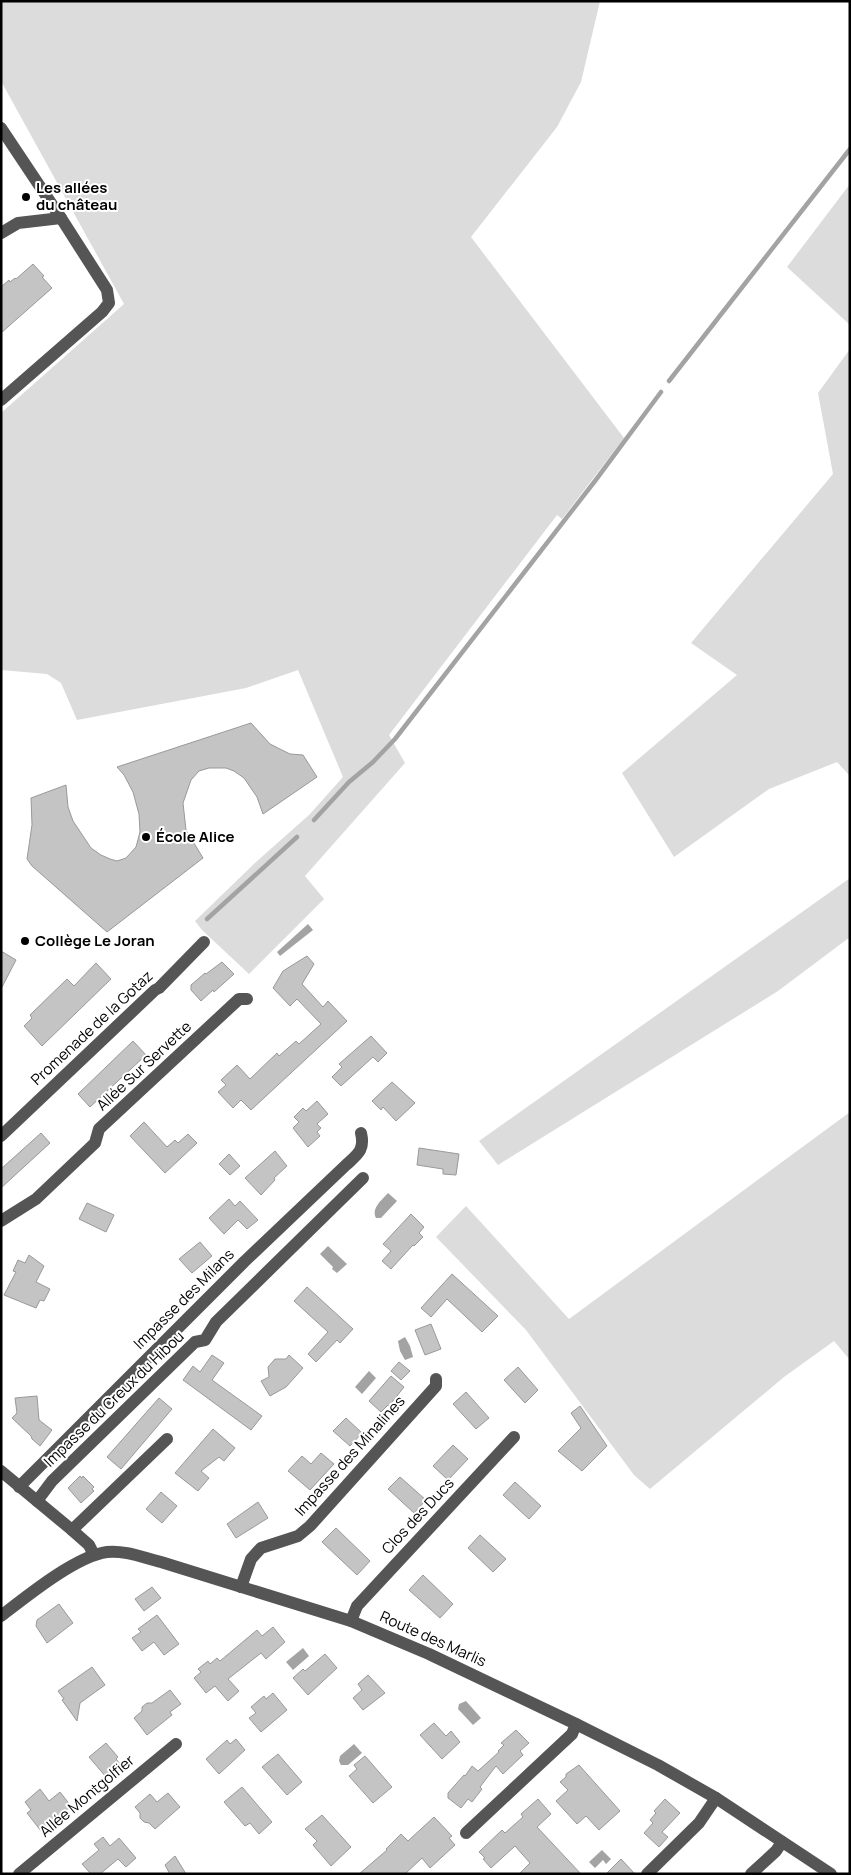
<svg xmlns="http://www.w3.org/2000/svg" width="851" height="1875" font-family="Manrope,sans-serif">
	<style>
		.green { fill: #dcdcdc }
		.water { fill: #a3a3a3 }
		.lines { fill: none; stroke-linecap: round; stroke-linejoin: round }
		.stream { stroke: #a3a3a3; stroke-width: 4.5 }
		.building { fill: #c4c4c4; stroke: #999 }
		.minor { stroke: #555; stroke-width: 12 }
		.poi-dot { fill: #000; stroke: #fff; stroke-width: 2 }
		.labels { text-anchor: middle; stroke-width: 4; stroke-linejoin: round; paint-order: stroke }
		.poi-label { font-size: 15px; font-weight: bold; fill: #000; stroke: #fff; text-anchor: start }
		.street-label { font-size: 15px; fill: #000; stroke: #fff }
	</style>
	<rect width="100%" height="100%" fill="#fff"/>
	<g class="green">
		<polygon points="1,1 600,1 581,82 557,127 471,237 624,438 562,519 557,515 389,735 405,763 305,876 324,899 249,974 202,930 195,921 256,862 309,815 343,777 298,670 246,688 77,720 61,683 47,674 1,670 1,413 124,304 1,81"/>
		<polygon points="850,184 850,325 787,267"/>
		<polygon points="850,349 850,776 837,762 769,789 674,857 622,773 737,675 691,643 833,474 818,393"/>
		<polygon points="850,878 850,937 778,991 498,1165 479,1141"/>
		<polygon points="850,1112 850,1360 834,1341 784,1377 650,1489 634,1475 526,1330 436,1237 466,1206 569,1319"/>
	</g>
	<g class="water">
		<polygon points="308,924 313,930 280,956 277,952"/>
		<path d="M388,1193l9,8 -16,17h-5c-5,-10 6,-18 12,-25z"/>
		<polygon points="328,1246 347,1264 337,1273 332,1269 333,1267 320,1254"/>
		<polygon points="405,1337 410,1346 413,1357 405,1360 400,1351 398,1341"/>
		<polygon points="369,1371 376,1378 362,1394 355,1387"/>
		<polygon points="303,1648 309,1656 293,1670 286,1662"/>
		<polygon points="466,1701 481,1718 473,1725 458,1709 459,1704"/>
		<polygon points="354,1744 362,1753 348,1765 341,1765 339,1761 340,1756"/>
		<polygon points="602,1850 611,1859 606,1864 603,1860 595,1868 589,1862"/>
	</g>
	<g class="lines">
		<g class="stream">
			<polyline points="669,381 850,149"/>
			<polyline points="314,820 349,782 373,762 395,739 595,481 661,392"/>
			<polyline points="207,919 297,837"/>
		</g>
	</g>
	<g class="building">
		<polygon points="33,264 44,276 42,277 52,288 1,333 1,287 9,280 10,282 15,278 16,279"/>
		<polygon points="251,723 270,744 290,754 303,755 317,777 263,814 257,797 244,778 234,771 226,768 209,768 199,771 191,780 183,803 186,830 203,858 107,932 32,866 27,859 32,825 31,798 66,785 68,807 73,821 91,848 101,855 110,859 117,861 126,858 136,847 140,832 139,814 133,792 124,775 117,767"/>
		<polygon points="1,951 16,960 1,989"/>
		<polygon points="307,956 314,964 302,984 323,1007 328,1001 347,1021 251,1110 241,1100 233,1108 218,1092 226,1085 221,1080 237,1065 250,1079 277,1053 279,1056 296,1041 299,1044 321,1024 297,999 290,1006 273,988 283,971"/>
		<polygon points="222,962 234,974 214,992 213,990 201,1001 191,990 191,985 205,973 206,974"/>
		<polygon points="96,963 111,979 42,1046 24,1026 32,1018 30,1015 67,979 74,986"/>
		<polygon points="371,1036 387,1053 378,1062 373,1057 341,1086 332,1077 342,1067 339,1064"/>
		<polygon points="133,1041 146,1055 90,1107 78,1094"/>
		<polygon points="392,1082 415,1103 396,1121 383,1107 381,1110 372,1101"/>
		<polygon points="317,1101 328,1114 317,1124 321,1128 317,1132 320,1136 308,1147 293,1128 299,1122 294,1117 303,1108 306,1111"/>
		<polygon points="144,1122 167,1147 175,1140 178,1143 188,1134 197,1143 165,1173 130,1136"/>
		<polygon points="41,1133 50,1143 1,1188 1,1169"/>
		<polygon points="419,1148 459,1154 456,1175 443,1174 443,1169 417,1165"/>
		<polygon points="275,1151 287,1166 274,1178 275,1180 261,1195 245,1178"/>
		<polygon points="229,1154 240,1166 230,1175 219,1164"/>
		<polygon points="229,1199 235,1206 240,1201 258,1220 247,1229 238,1220 224,1234 209,1218"/>
		<polygon points="87,1203 114,1215 106,1232 79,1219"/>
		<polygon points="411,1214 424,1227 419,1233 423,1237 414,1246 413,1245 391,1269 382,1261 391,1251 383,1244"/>
		<polygon points="200,1242 212,1256 192,1273 179,1259"/>
		<polygon points="29,1255 44,1266 36,1282 50,1289 44,1301 40,1300 36,1308 4,1295 16,1272 13,1271 18,1260 25,1263"/>
		<polygon points="452,1274 498,1316 482,1332 447,1299 431,1317 421,1308"/>
		<polygon points="307,1287 353,1329 340,1343 337,1340 316,1362 308,1354 328,1332 294,1301"/>
		<polygon points="431,1324 441,1349 425,1355 415,1330"/>
		<polygon points="212,1355 224,1363 212,1380 262,1416 251,1430 183,1380 193,1366 200,1372"/>
		<polygon points="289,1355 303,1368 286,1387 270,1396 261,1381 269,1377 268,1367 275,1359 286,1359"/>
		<polygon points="399,1362 410,1371 401,1380 391,1371"/>
		<polygon points="518,1367 538,1390 525,1403 504,1380"/>
		<polygon points="391,1376 404,1387 389,1406 388,1405 381,1412 369,1401"/>
		<polygon points="466,1392 489,1418 476,1429 453,1404"/>
		<polygon points="37,1396 39,1420 52,1430 40,1446 32,1439 31,1436 12,1418 17,1413 15,1398"/>
		<polygon points="159,1398 172,1409 121,1469 107,1457"/>
		<polygon points="580,1406 607,1446 582,1471 558,1451 581,1428 571,1413"/>
		<polygon points="346,1418 362,1433 350,1446 333,1431"/>
		<polygon points="213,1429 235,1448 224,1461 219,1457 201,1471 209,1478 198,1491 175,1473"/>
		<polygon points="453,1445 468,1459 448,1480 433,1466"/>
		<polygon points="321,1453 334,1464 310,1490 288,1471 302,1456 311,1464"/>
		<polygon points="80,1476 82,1478 83,1476 94,1487 92,1489 94,1491 81,1503 68,1488"/>
		<polygon points="400,1477 426,1500 414,1513 388,1489"/>
		<polygon points="515,1482 541,1506 529,1519 503,1495"/>
		<polygon points="161,1492 177,1506 162,1523 146,1509"/>
		<polygon points="258,1502 268,1518 236,1538 227,1524"/>
		<polygon points="336,1528 370,1561 357,1575 322,1542"/>
		<polygon points="480,1535 506,1559 493,1572 468,1548"/>
		<polygon points="423,1575 453,1604 440,1618 409,1590"/>
		<polygon points="152,1587 161,1598 144,1611 135,1599"/>
		<polygon points="59,1604 73,1623 47,1643 36,1626 37,1620"/>
		<polygon points="157,1615 179,1644 164,1655 154,1642 142,1651 132,1638 141,1632 138,1629"/>
		<polygon points="273,1627 285,1642 266,1659 261,1653 228,1679 239,1691 228,1701 215,1686 206,1693 194,1678 201,1672 198,1669 208,1661 210,1664 217,1658 220,1661 257,1630 262,1636"/>
		<polygon points="325,1654 337,1668 308,1695 293,1678 303,1669 305,1671"/>
		<polygon points="92,1667 105,1685 80,1703 77,1721 62,1700 64,1699 58,1691"/>
		<polygon points="368,1675 385,1693 363,1710 353,1698 362,1690 358,1684"/>
		<polygon points="170,1690 181,1704 170,1712 172,1715 147,1735 134,1718 142,1711 142,1707 147,1703 152,1703"/>
		<polygon points="273,1693 287,1710 261,1732 249,1718 256,1713 251,1707 264,1696 266,1699"/>
		<polygon points="434,1723 446,1736 451,1731 460,1742 442,1759 420,1735"/>
		<polygon points="516,1730 529,1743 520,1751 523,1755 503,1774 496,1766 480,1787 482,1789 472,1802 468,1799 461,1808 448,1798 448,1793 464,1775 465,1776 472,1766 478,1771 499,1752 498,1751 504,1745 501,1743"/>
		<polygon points="236,1739 245,1750 219,1774 206,1759 227,1740 230,1744"/>
		<polygon points="106,1743 118,1757 116,1759 121,1765 106,1777 89,1757"/>
		<polygon points="278,1754 302,1782 287,1795 262,1767"/>
		<polygon points="365,1756 392,1787 373,1803 349,1776 357,1769 354,1765"/>
		<polygon points="579,1765 620,1811 599,1830 586,1816 577,1824 556,1801 568,1790 560,1782 566,1777 566,1774"/>
		<polygon points="242,1787 272,1822 259,1834 250,1823 245,1826 224,1802"/>
		<polygon points="40,1789 49,1801 60,1792 71,1806 41,1831 27,1813 31,1810 25,1802"/>
		<polygon points="168,1793 180,1807 155,1829 149,1823 144,1822 140,1818 140,1813 135,1807 150,1794 157,1802"/>
		<polygon points="538,1799 551,1814 537,1827 581,1874 519,1874 530,1863 515,1846 491,1868 483,1859 485,1858 479,1852 502,1830 505,1833 523,1817 521,1814"/>
		<polygon points="665,1799 680,1813 662,1832 668,1837 659,1847 644,1833 653,1823 650,1820 656,1813 654,1811"/>
		<polygon points="322,1815 351,1847 331,1866 313,1845 317,1841 305,1829"/>
		<polygon points="434,1817 452,1836 449,1838 455,1845 430,1868 422,1858 405,1874 359,1874 387,1850 386,1849 401,1834 408,1841"/>
		<polygon points="103,1837 110,1846 119,1838 136,1858 126,1867 118,1859 100,1874 91,1874 82,1864 99,1850 94,1844"/>
		<polygon points="175,1856 186,1874 170,1874 165,1865"/>
		<polygon points="621,1859 635,1874 606,1874"/>
	</g>
	<g class="lines">
		<g class="minor">
			<polyline points="1,128 61,218 107,290 109,303 102,312 1,400"/>
			<polyline points="1,233 18,223 61,218"/>
			<polyline points="1,1136 155,990 159,988 204,942"/>
			<polyline points="1,1221 36,1199 95,1143 99,1129 239,999 247,999"/>
			<polyline points="1,1471 72,1530 89,1545 94,1555"/>
			<path d="M19,1487l226,-226 101,-96c12,-11 19,-15 15,-32"/>
			<polyline points="37,1501 52,1481 195,1342 205,1340 216,1322 363,1178"/>
			<polyline points="72,1530 167,1439"/>
			<polyline points="241,1587 251,1559 261,1548 298,1536 310,1526 436,1386 436,1379"/>
			<path d="M1,1616c26,-20 75,-60 106,-64 18,-2 37,6 54,10l190,59 78,33 147,70 82,41 58,33 115,76"/>
			<polyline points="351,1621 357,1606 514,1437"/>
			<polyline points="466,1833 572,1734 576,1724"/>
			<polyline points="19,1874 176,1744"/>
			<polyline points="647,1874 699,1823 716,1798"/>
			<polyline points="751,1874 776,1851 782,1842"/>
		</g>
	</g>
	<g class="poi-dot">
		<circle cx="26" cy="197" r="5"/>
		<circle cx="146" cy="837" r="5"/>
		<circle cx="25" cy="941" r="5"/>
	</g>
	<g class="labels">
		<g class="poi-label">
			<text x="36" y="193">Les allées<tspan x="36" dy="17">du château</tspan></text>
			<text x="156" y="842">École Alice</text>
			<text x="35" y="946">Collège Le Joran</text>
		</g>
		<g class="street-label">
			<text transform="translate(92 1028) rotate(-43)" y="5">Promenade de la Gotaz</text>
			<text transform="translate(144 1066) rotate(-43)" y="5">Allée Sur Servette</text>
			<text transform="translate(184 1299) rotate(-45)" y="5">Impasse des Milans</text>
			<text transform="translate(114 1399) rotate(-44)" y="5">Impasse du Creux du Hibou</text>
			<text transform="translate(350 1456) rotate(-48)" y="5">Impasse des Minalines</text>
			<text transform="translate(418 1516) rotate(-47)" y="5">Clos des Ducs</text>
			<text transform="translate(433 1639) rotate(24)" y="5">Route des Marlis</text>
			<text transform="translate(87 1796) rotate(-40)" y="5">Allée Montgolfier</text>
		</g>
	</g>
	<rect width="851" height="1875" fill="none" stroke="#000000" stroke-width="5"/>
</svg>
